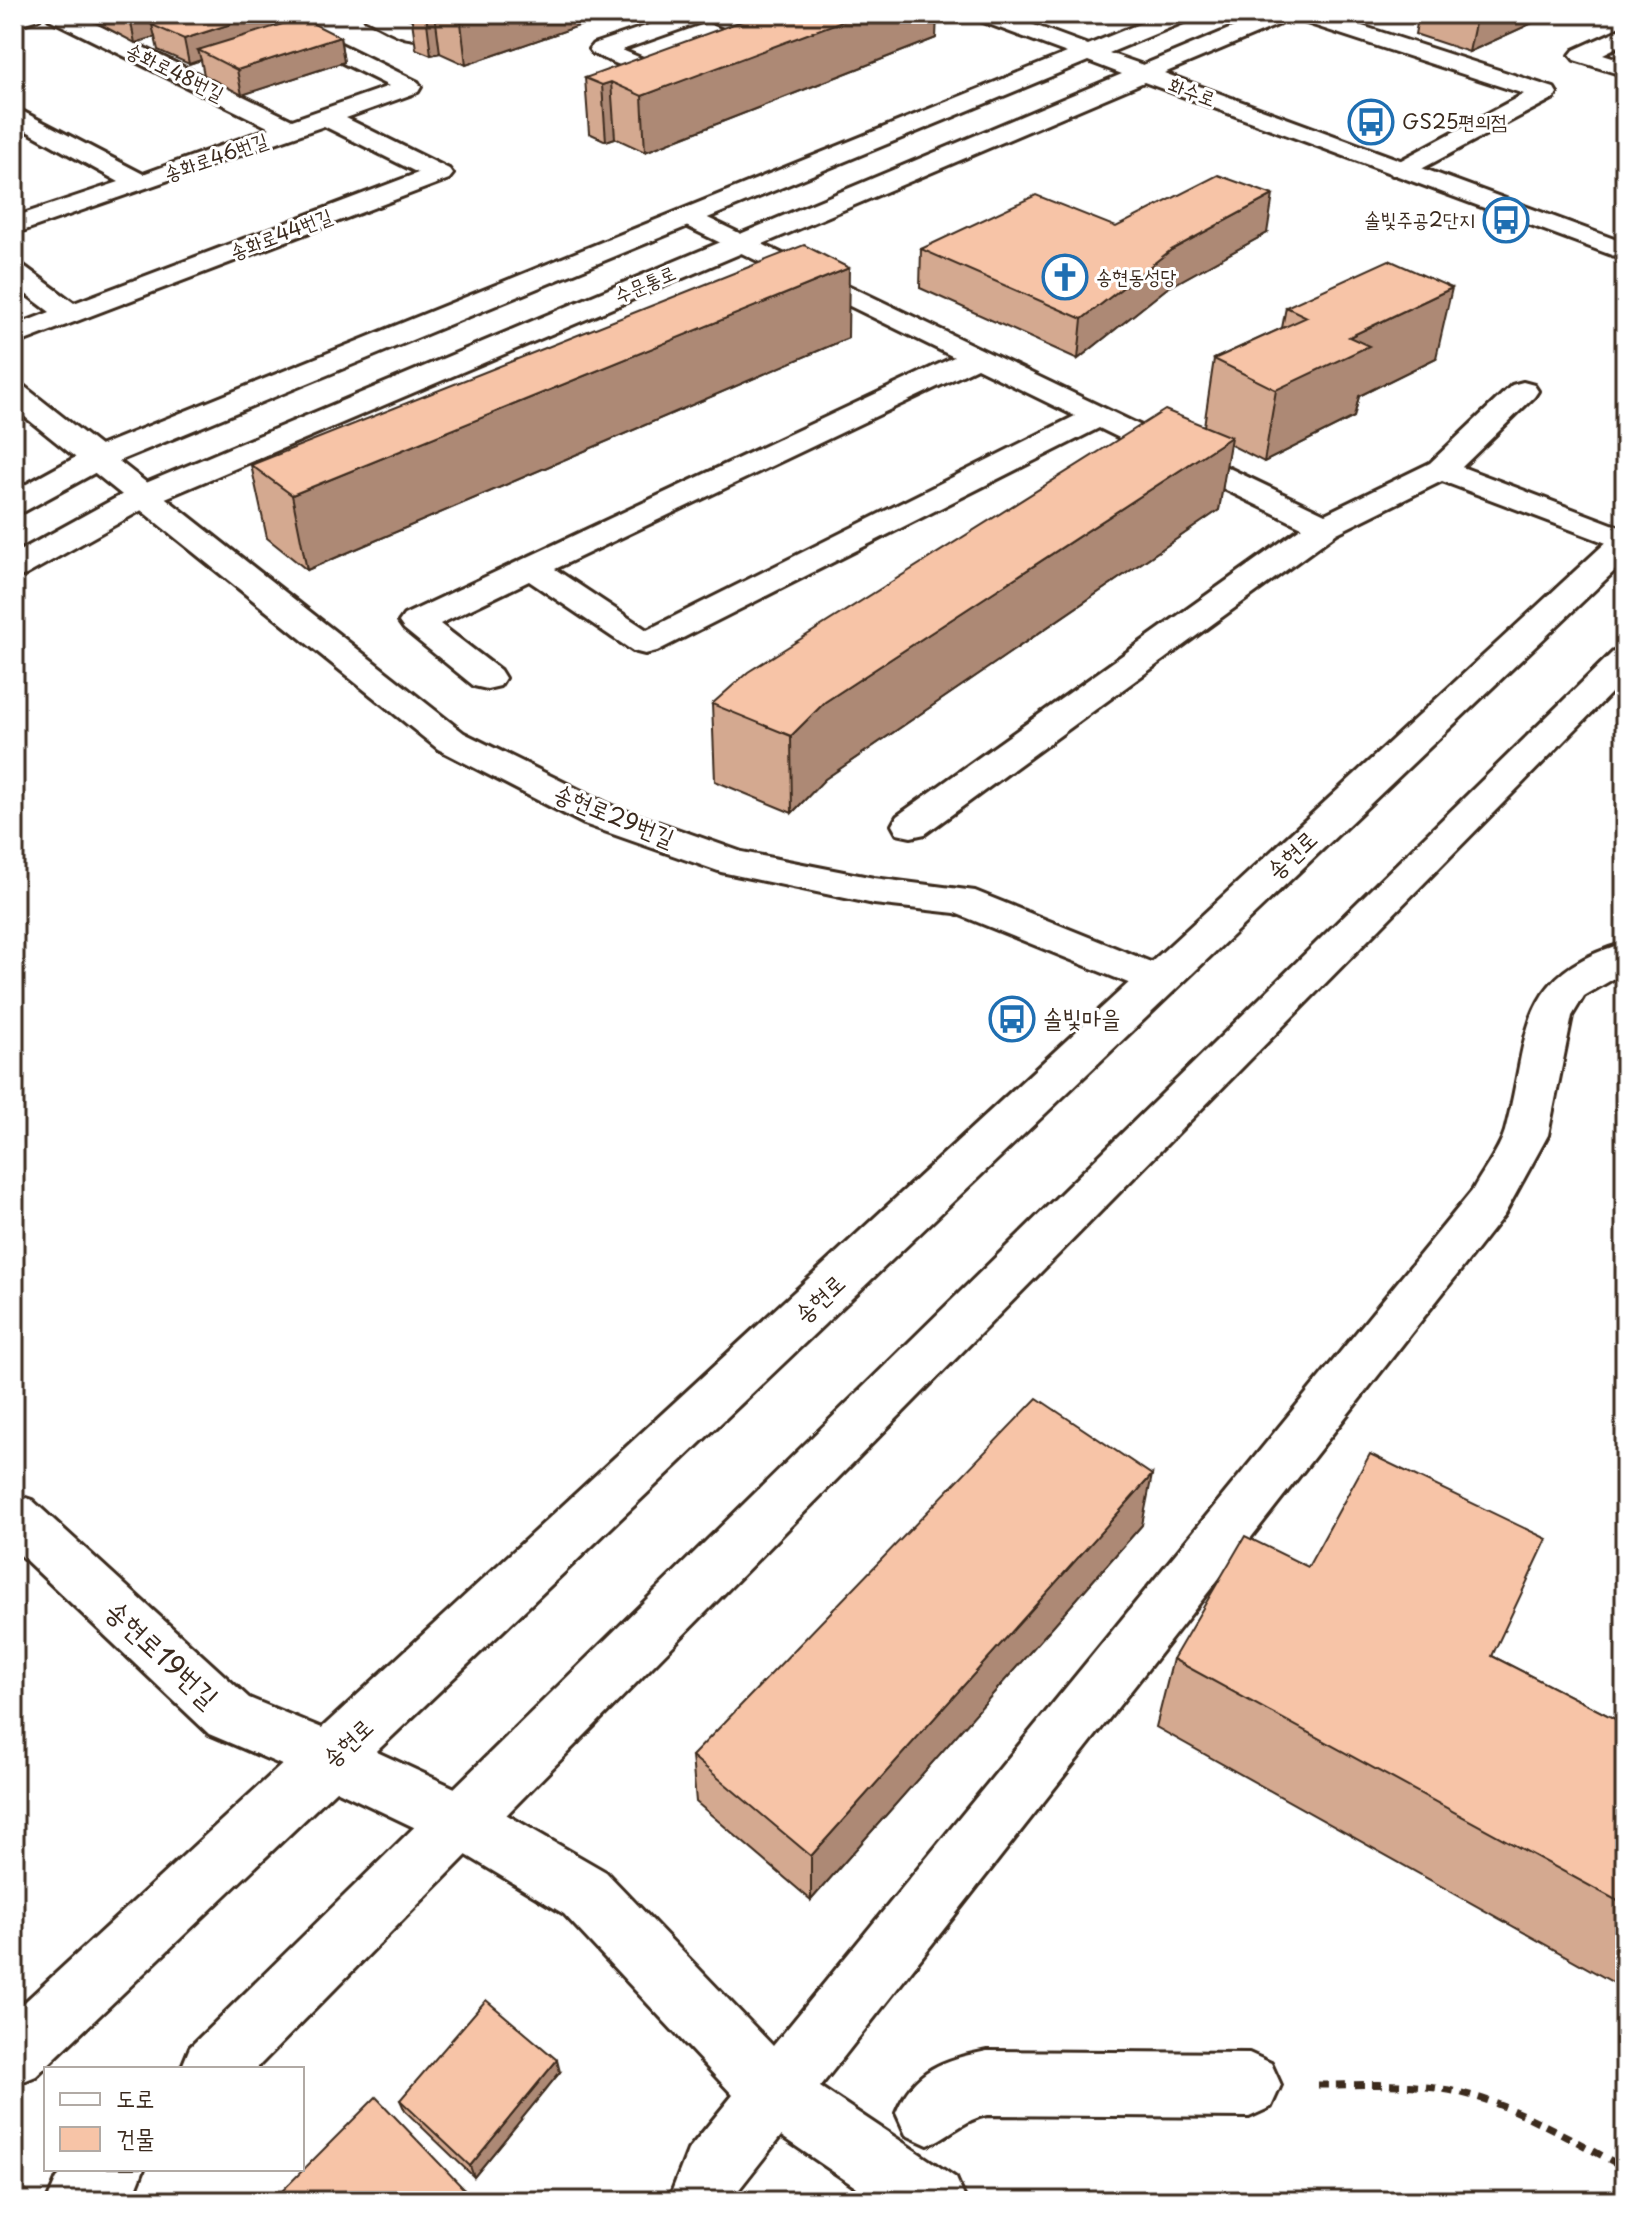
<svg xmlns="http://www.w3.org/2000/svg" width="1639" height="2215" font-family="'Playpen Sans','Poor Story',sans-serif">
	<style>
		.lines { fill: none; stroke-linecap: round; stroke-linejoin: round }
		.service-casing { stroke: #3b2a1e; stroke-width: 6 }
		.pedestrian-casing { stroke: #3b2a1e; stroke-width: 6 }
		.minor-casing { stroke: #3b2a1e; stroke-width: 6 }
		.tertiary-casing { stroke: #3b2a1e; stroke-width: 6 }
		.path { stroke: #3b2a1e; stroke-width: 7; stroke-dasharray: 10 8; stroke-linecap: butt }
		.service { fill: #fff; fill-rule: evenodd }
		.pedestrian { fill: #fff; fill-rule: evenodd }
		.minor { fill: #fff; fill-rule: evenodd }
		.tertiary { fill: #fff; fill-rule: evenodd }
		.wall { fill: #d4a990; stroke: #3b2a1e; stroke-width: 2 }
		.shaded-wall { fill: #ad8975; stroke: #3b2a1e; stroke-width: 2 }
		.building { fill: #f7c4a7; stroke: #3b2a1e; stroke-width: 2 }
		.labels { text-anchor: middle; stroke-width: 6; stroke-linejoin: round; paint-order: stroke }
		.far-street-label { font-size: 20px; fill: #3b2a1e; stroke: #fff }
		.far-poi-label { font-size: 20px; fill: #3b2a1e; stroke: #fff; text-anchor: start }
		.street-label { font-size: 24px; fill: #3b2a1e; stroke: #fff }
		.poi-label { font-size: 24px; fill: #3b2a1e; stroke: #fff; text-anchor: start }
		.near-street-label { font-size: 28px; fill: #3b2a1e; stroke: #fff }
	</style>
	<rect width="100%" height="100%" fill="#fff"/>
	<filter id="ink" filterUnits="userSpaceOnUse"><feTurbulence type="fractalNoise" baseFrequency=".0125" numOctaves="2"/><feDisplacementMap in="SourceGraphic" scale="16" xChannelSelector="R" yChannelSelector="G"/><feConvolveMatrix kernelMatrix="1 2 1 2 8 2 1 2 1" color-interpolation-filters="sRGB"/></filter>
	<g filter="url(#ink)">
		<g class="lines">
			<g class="service-casing">
				<g id="service">
					<path d="M363,14c22,0 49,0 65,19l-4,5c-19,5 -41,-11 -58,-19z"/>
					<path d="M681,14h51l38,15 4,5 -4,5 -116,40 -61,-25 -4,-5 4,-5zM707,20l34,14 -86,30 -33,-14z"/>
					<polygon points="1291,14 1325,14 1554,88 1557,93 1554,98 1410,175 1392,175 1388,170 1392,165 1524,94 1294,19"/>
					<polygon points="1625,27 1625,43 1603,54 1625,61 1625,76 1574,60 1570,55 1574,50"/>
					<path d="M689,209l636,305 105,-51 82,-78 11,-3 11,3 4,6 -4,6 -72,70 163,62v21l-183,-69 -105,52 -412,301 -14,3 -14,-3 -5,-9 5,-9 405,-289 -203,-99 -442,223 -12,3 -12,-3 -104,-70 -89,43 60,46 5,8 -5,8 -13,3 -13,-3 -70,-57 -5,-7 5,-7 550,-258 -274,-134 -4,-6 4,-6zM977,368l98,48 -428,214 -92,-61z"/>
					<path d="M1625,943v29l-41,24 -12,20 -24,119 -44,80 -684,872 136,91 10,23h-90l-95,-65 -44,56 -3,9h-66l20,-51 45,-55 -169,-181 -121,-73 -132,-63 -8,-19 8,-19 20,-8 20,8 132,61 123,71 167,174 699,-855c10,-19 27,-40 33,-60 26,-94 8,-156 120,-188z"/>
				</g>
			</g>
			<g class="pedestrian-casing">
				<path id="pedestrian" d="M987,2051l262,2 22,10 10,22 -10,22 -22,10 -262,-2c-22,4 -37,21 -59,30l-22,-10 -10,-22c18,-44 47,-53 91,-62z"/>
			</g>
			<g class="minor-casing">
				<g id="minor">
					<polygon points="46,14 75,14 292,120 389,86 254,19 251,14 280,14 418,82 421,87 418,92 346,118 449,169 453,174 449,179 14,345 14,326 50,312 14,285 14,264 24,266 74,303 418,173 324,126 14,234 14,217 119,182 14,124 14,107 143,174 270,128 49,19"/>
					<polygon points="14,384 25,387 464,733 612,806 742,852 874,878 975,891 1173,971 1179,981 1173,991 1158,995 955,913 874,904 721,872 584,824 438,749 14,408"/>
					<polygon points="14,1494 32,1500 249,1698 351,1740 359,1759 351,1778 331,1786 209,1734 14,1549"/>
				</g>
			</g>
			<g class="tertiary-casing">
				<g id="tertiary">
					<polygon points="14,14 42,14 39,19 14,26"/>
					<polygon points="972,14 1004,14 1088,45 1163,14 1194,14 1191,19 1109,53 1143,65 1265,14 1295,14 1292,19 1164,73 1625,243 1625,260 1144,82 156,502 26,575 14,578 14,554 134,488 1122,74 1088,61 109,465 25,511 14,514 14,491 87,451 1067,53 975,19"/>
					<polygon points="1625,533 1625,561 36,2076 14,2085 14,2012 1613,536"/>
					<polygon points="1625,648 1625,679 256,2069 181,2069 190,2047 1613,652"/>
					<polygon points="66,2169 144,2169 135,2192 126,2201 47,2201 57,2178"/>
				</g>
			</g>
			<path class="path" d="M1318,2085c46,0 95,-3 140,7 60,14 114,48 167,76"/>
			<use href="#service" class="service"/>
			<use href="#pedestrian" class="pedestrian"/>
			<use href="#minor" class="minor"/>
			<use href="#tertiary" class="tertiary"/>
		</g>
		<g class="wall">
			<polygon points="81,14 273,14 275,26 340,37 344,62 242,95 204,75 201,60 189,64 158,50 155,37 135,43"/>
			<polygon points="411,14 613,14 466,65 440,53 431,55 416,49"/>
			<polygon points="1419,14 1552,14 1469,52 1415,34"/>
			<polygon points="936,38 645,152 615,138 606,141 589,133 585,78"/>
			<polygon points="1116,227 1267,233 1166,289 1078,359 920,288 921,249"/>
			<polygon points="1286,307 1436,358 1359,396 1354,417 1264,462 1229,444 1219,510 825,779 792,813 715,781 712,704 1204,426 1214,359 1282,328"/>
			<polygon points="848,338 307,570 267,538 251,465"/>
			<polygon points="1142,1525 811,1900 696,1802 692,1756"/>
			<polygon points="1492,1656 1625,1724 1625,1989 1156,1727 1173,1659"/>
			<polygon points="560,2072 474,2177 405,2111 400,2100"/>
		</g>
		<g class="shaded-wall">
			<polygon points="144,14 175,14 179,30 152,25 155,37 135,43 130,18"/>
			<polygon points="262,14 273,14 276,36 198,50 201,60 189,64 184,39"/>
			<polygon points="426,14 435,14 440,53 431,55"/>
			<polygon points="460,14 613,14 466,65"/>
			<polygon points="853,14 937,14 936,38 645,152 642,96"/>
			<polygon points="1477,14 1552,14 1469,52"/>
			<polygon points="340,37 344,62 242,95 237,70"/>
			<polygon points="611,82 615,138 606,141 602,85"/>
			<polygon points="1273,195 1267,233 1166,289 1078,359 1082,319 1171,250"/>
			<polygon points="849,268 848,338 307,570 292,495"/>
			<polygon points="1452,288 1436,358 1359,396 1354,417 1264,462 1276,390 1349,337"/>
			<polygon points="1231,437 1219,510 825,779 792,813 791,736 825,702"/>
			<polygon points="1152,1475 1142,1525 811,1900 811,1856"/>
			<polygon points="557,2060 560,2072 474,2177 470,2166"/>
			<polygon points="464,2189 469,2201 452,2201"/>
		</g>
		<g class="building">
			<polygon points="122,14 144,14 130,18"/>
			<polygon points="187,14 262,14 184,39 152,25"/>
			<polygon points="761,14 861,14 642,96 611,82 602,85 585,78"/>
			<polygon points="302,18 340,37 237,70 198,50"/>
			<polygon points="1218,175 1273,195 1171,250 1082,319 921,249 1036,195 1116,227"/>
			<polygon points="804,245 849,268 292,495 251,465"/>
			<polygon points="1389,260 1452,288 1349,337 1369,346 1276,390 1214,359 1307,317 1286,307"/>
			<polygon points="1165,410 1231,437 825,702 791,736 712,704 748,672"/>
			<polygon points="1037,1398 1152,1475 811,1856 692,1756"/>
			<polygon points="1370,1454 1547,1539 1492,1656 1625,1724 1625,1905 1173,1659 1245,1536 1308,1567"/>
			<polygon points="486,2000 557,2060 470,2166 400,2100"/>
			<polygon points="376,2097 464,2189 452,2201 273,2201 274,2199"/>
		</g>
	</g>
	<defs>
		<g id="bus-ring" transform="scale(2.3)"><circle r="9.5" fill="#fff" stroke="#1f6fb2" stroke-width="1.5"/><path d="M-5-6H5V4H4V6H2V4H-2V6H-4V4H-5ZM-3.5-4V0h7V-4ZM-3.5 1.2v1.5H-2V1.2ZM2 1.2v1.5H3.5V1.2Z" fill="#1f6fb2"/></g>
		<g id="church-ring" transform="scale(2.3)"><circle r="9.5" fill="#fff" stroke="#1f6fb2" stroke-width="1.5"/><path d="M-1.2-6h2.4v3.5h3.3v2.4h-3.3V6h-2.4V-.1h-3.3v-2.4h3.3Z" fill="#1f6fb2"/></g>
	</defs>
	<g fill-rule="evenodd">
		<use href="#bus-ring" x="1371" y="122"/>
		<use href="#bus-ring" x="1506" y="220"/>
		<use href="#church-ring" x="1065" y="277"/>
		<use href="#bus-ring" x="1012" y="1019"/>
	</g>
	<g class="labels">
		<g class="far-street-label">
			<text transform="translate(175 72) rotate(26)" y="7">송화로48번길</text>
			<text transform="translate(1192 92) rotate(20)" y="7">화수로</text>
			<text transform="translate(216 157) rotate(-19)" y="7">송화로46번길</text>
			<text transform="translate(281 234) rotate(-21)" y="7">송화로44번길</text>
			<text transform="translate(645 284) rotate(-23)" y="7">수문통로</text>
		</g>
		<g class="far-poi-label">
			<text x="1402" y="129">GS25편의점</text>
			<text x="1475" y="227" text-anchor="end">솔빛주공2단지</text>
			<text x="1096" y="284">송현동성당</text>
		</g>
		<g class="street-label">
			<text transform="translate(614 816) rotate(22)" y="8">송현로29번길</text>
			<text transform="translate(1292 855) rotate(-43)" y="8">송현로</text>
			<text transform="translate(820 1299) rotate(-43)" y="8">송현로</text>
			<text transform="translate(348 1743) rotate(-43)" y="8">송현로</text>
		</g>
		<g class="poi-label">
			<text x="1043" y="1027">솔빛마을</text>
		</g>
		<g class="near-street-label">
			<text transform="translate(162 1654) rotate(43)" y="10">송현로19번길</text>
		</g>
	</g>
	<rect width="1639" height="2215" fill="none" stroke="#fff" stroke-width="48"/>
	<rect x="24" y="24" width="1591" height="2167" fill="none" stroke="#3b2a1e" stroke-width="3" filter="url(#ink)"/>
	<rect x="44" y="2067" width="260" height="104" fill="#ffffff" stroke="#b1aaa5" stroke-width="2"/>
	<rect x="60" y="2093" width="40" height="12" fill="#ffffff" stroke="#b1aaa5" stroke-width="2"/>
	<text x="116" y="2107" font-size="24" fill="#3b2a1e">도로</text>
	<rect x="60" y="2127" width="40" height="24" fill="#f7c4a7" stroke="#b1aaa5" stroke-width="2"/>
	<text x="116" y="2147" font-size="24" fill="#3b2a1e">건물</text>
</svg>
